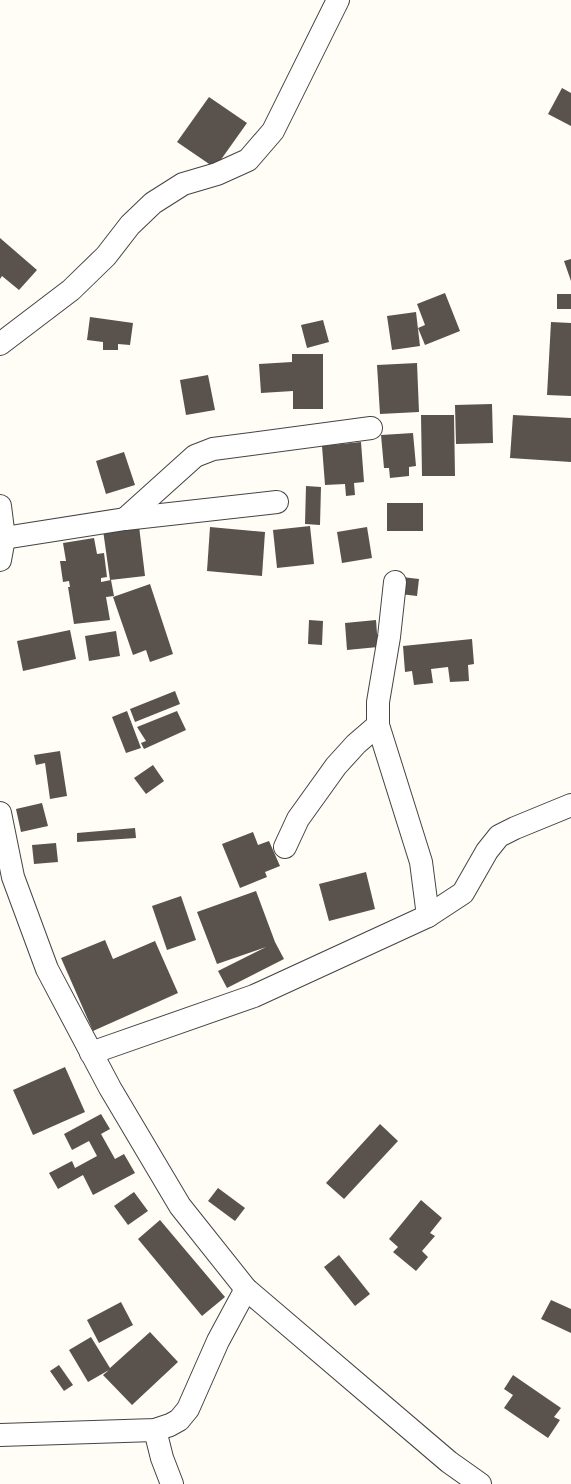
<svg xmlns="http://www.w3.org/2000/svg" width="571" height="1484" font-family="'Zilla Slab',serif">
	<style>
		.building { fill: #5a524d }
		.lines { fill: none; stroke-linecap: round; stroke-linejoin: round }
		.minor-casing { stroke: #444; stroke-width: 24 }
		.minor { stroke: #fff; stroke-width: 22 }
	</style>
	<rect width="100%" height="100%" fill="#fffdf5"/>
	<g class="building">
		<polygon points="562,88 571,93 571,126 548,114"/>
		<polygon points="209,97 247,123 215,168 177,142"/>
		<polygon points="0,238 37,270 19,290 2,276 0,279"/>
		<polygon points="571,259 571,281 564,261"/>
		<polygon points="445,293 460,331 425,345 418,328 425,325 417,304"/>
		<rect x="557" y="294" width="14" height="15"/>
		<polygon points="416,312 420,346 392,350 387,316"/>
		<polygon points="90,317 133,323 130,345 118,344 118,350 103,350 103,342 87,340"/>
		<polygon points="323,320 329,342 307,348 301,325"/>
		<polygon points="551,322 571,323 571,396 547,395"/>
		<polygon points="292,354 323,354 323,409 293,409 293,391 261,393 259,364 292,362"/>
		<polygon points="417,363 419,412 380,414 377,365"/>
		<polygon points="208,375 215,410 186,415 180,380"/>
		<polygon points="492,404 493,443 456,444 455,405"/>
		<polygon points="421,415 454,415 455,476 422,476"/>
		<polygon points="513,415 571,418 571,462 510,458"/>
		<polygon points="413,433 416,466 409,467 409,476 390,478 389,468 384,468 381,435"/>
		<polygon points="361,442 364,482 354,483 355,495 346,496 345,484 325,485 322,446"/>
		<polygon points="124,452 135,485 106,494 96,461"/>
		<polygon points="306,486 321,487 320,525 305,524"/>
		<rect x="387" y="503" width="36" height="28"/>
		<polygon points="139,526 145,576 110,580 103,530"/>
		<polygon points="310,526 314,564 277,568 273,530"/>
		<polygon points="210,527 265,532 262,576 207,571"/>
		<polygon points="367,527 372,558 342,563 337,532"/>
		<polygon points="94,538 97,554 104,553 107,577 101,578 101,582 111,580 114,596 106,597 110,620 74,624 68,587 70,587 69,581 63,582 60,561 66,561 63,543"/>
		<polygon points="402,577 419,579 417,596 400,594"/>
		<polygon points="150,584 173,654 150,662 146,650 133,655 113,597"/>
		<polygon points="309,620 323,621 322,645 308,644"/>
		<polygon points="376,620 378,647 347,650 345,623"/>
		<polygon points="70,630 76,659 23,671 17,641"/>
		<polygon points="116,631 120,656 89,661 85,636"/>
		<polygon points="472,639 474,664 468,665 469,681 450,682 448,667 431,669 433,683 414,685 412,671 405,672 403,646"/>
		<polygon points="175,691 180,704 135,722 130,709"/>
		<polygon points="127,711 141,748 126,753 112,717"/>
		<polygon points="177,711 186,730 144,749 141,743 146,741 137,727"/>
		<polygon points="60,751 67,796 50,799 45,763 36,765 34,755"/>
		<polygon points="153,765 164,781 146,794 134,778"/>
		<polygon points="42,803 48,826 21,832 16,809"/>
		<polygon points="135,828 136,838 77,842 77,833"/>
		<polygon points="253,832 258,845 269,841 280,866 265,872 267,877 240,888 222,844"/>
		<polygon points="56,843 58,862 34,864 32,845"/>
		<polygon points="366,872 375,909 329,921 319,884"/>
		<polygon points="256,891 275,942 284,959 227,988 218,971 266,947 217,964 197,912"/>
		<polygon points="181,896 196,940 167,950 152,906"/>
		<polygon points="105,940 113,959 155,941 178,993 93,1031 61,958"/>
		<polygon points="65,1067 85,1112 33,1135 13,1090"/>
		<polygon points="101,1114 110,1129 101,1134 115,1159 124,1154 135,1173 93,1195 83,1175 58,1189 49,1173 72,1161 75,1168 97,1156 89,1141 72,1150 64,1134"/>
		<polygon points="380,1124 398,1141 344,1199 326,1183"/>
		<polygon points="218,1188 245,1208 235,1221 208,1201"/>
		<polygon points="134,1192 148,1211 128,1225 114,1206"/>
		<polygon points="421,1200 442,1218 430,1233 435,1236 422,1251 428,1257 416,1271 393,1252 398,1247 389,1239"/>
		<polygon points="160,1220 225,1297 202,1316 138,1239"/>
		<polygon points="339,1255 370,1294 355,1306 324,1267"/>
		<polygon points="551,1300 571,1309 571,1333 541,1319"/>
		<polygon points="121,1302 133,1325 99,1343 87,1320"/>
		<polygon points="150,1332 178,1362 132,1405 103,1375 109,1370 88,1382 69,1350 91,1337 110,1368"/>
		<polygon points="59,1365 73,1385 64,1391 50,1371"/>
		<polygon points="513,1375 561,1408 554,1417 560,1420 548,1438 504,1408 513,1395 504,1389"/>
	</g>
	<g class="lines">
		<g class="minor-casing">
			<g id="minor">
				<polyline points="0,344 71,290 106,256 130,225 153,203 183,184 217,174 248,160 273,131 338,0"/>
				<polyline points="0,506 4,538 0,560"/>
				<polyline points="125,519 195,456 213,449 371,428"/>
				<polyline points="4,538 125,519 277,502"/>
				<polyline points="395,582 389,637 378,702 378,725 421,862 428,916"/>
				<polyline points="0,813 13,877 47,969 110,1088 180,1206 246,1289 449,1462 480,1484"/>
				<polyline points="285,847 298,819 336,766 356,744 378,725"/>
				<polyline points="91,1053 254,996 428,916 463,893 487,851 499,836 515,828 571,805"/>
				<polyline points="155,1430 162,1458 172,1484"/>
				<polyline points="0,1435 155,1430 170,1425 179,1420 188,1409 218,1341 246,1289"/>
			</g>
		</g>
		<use href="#minor" class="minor"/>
	</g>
</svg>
